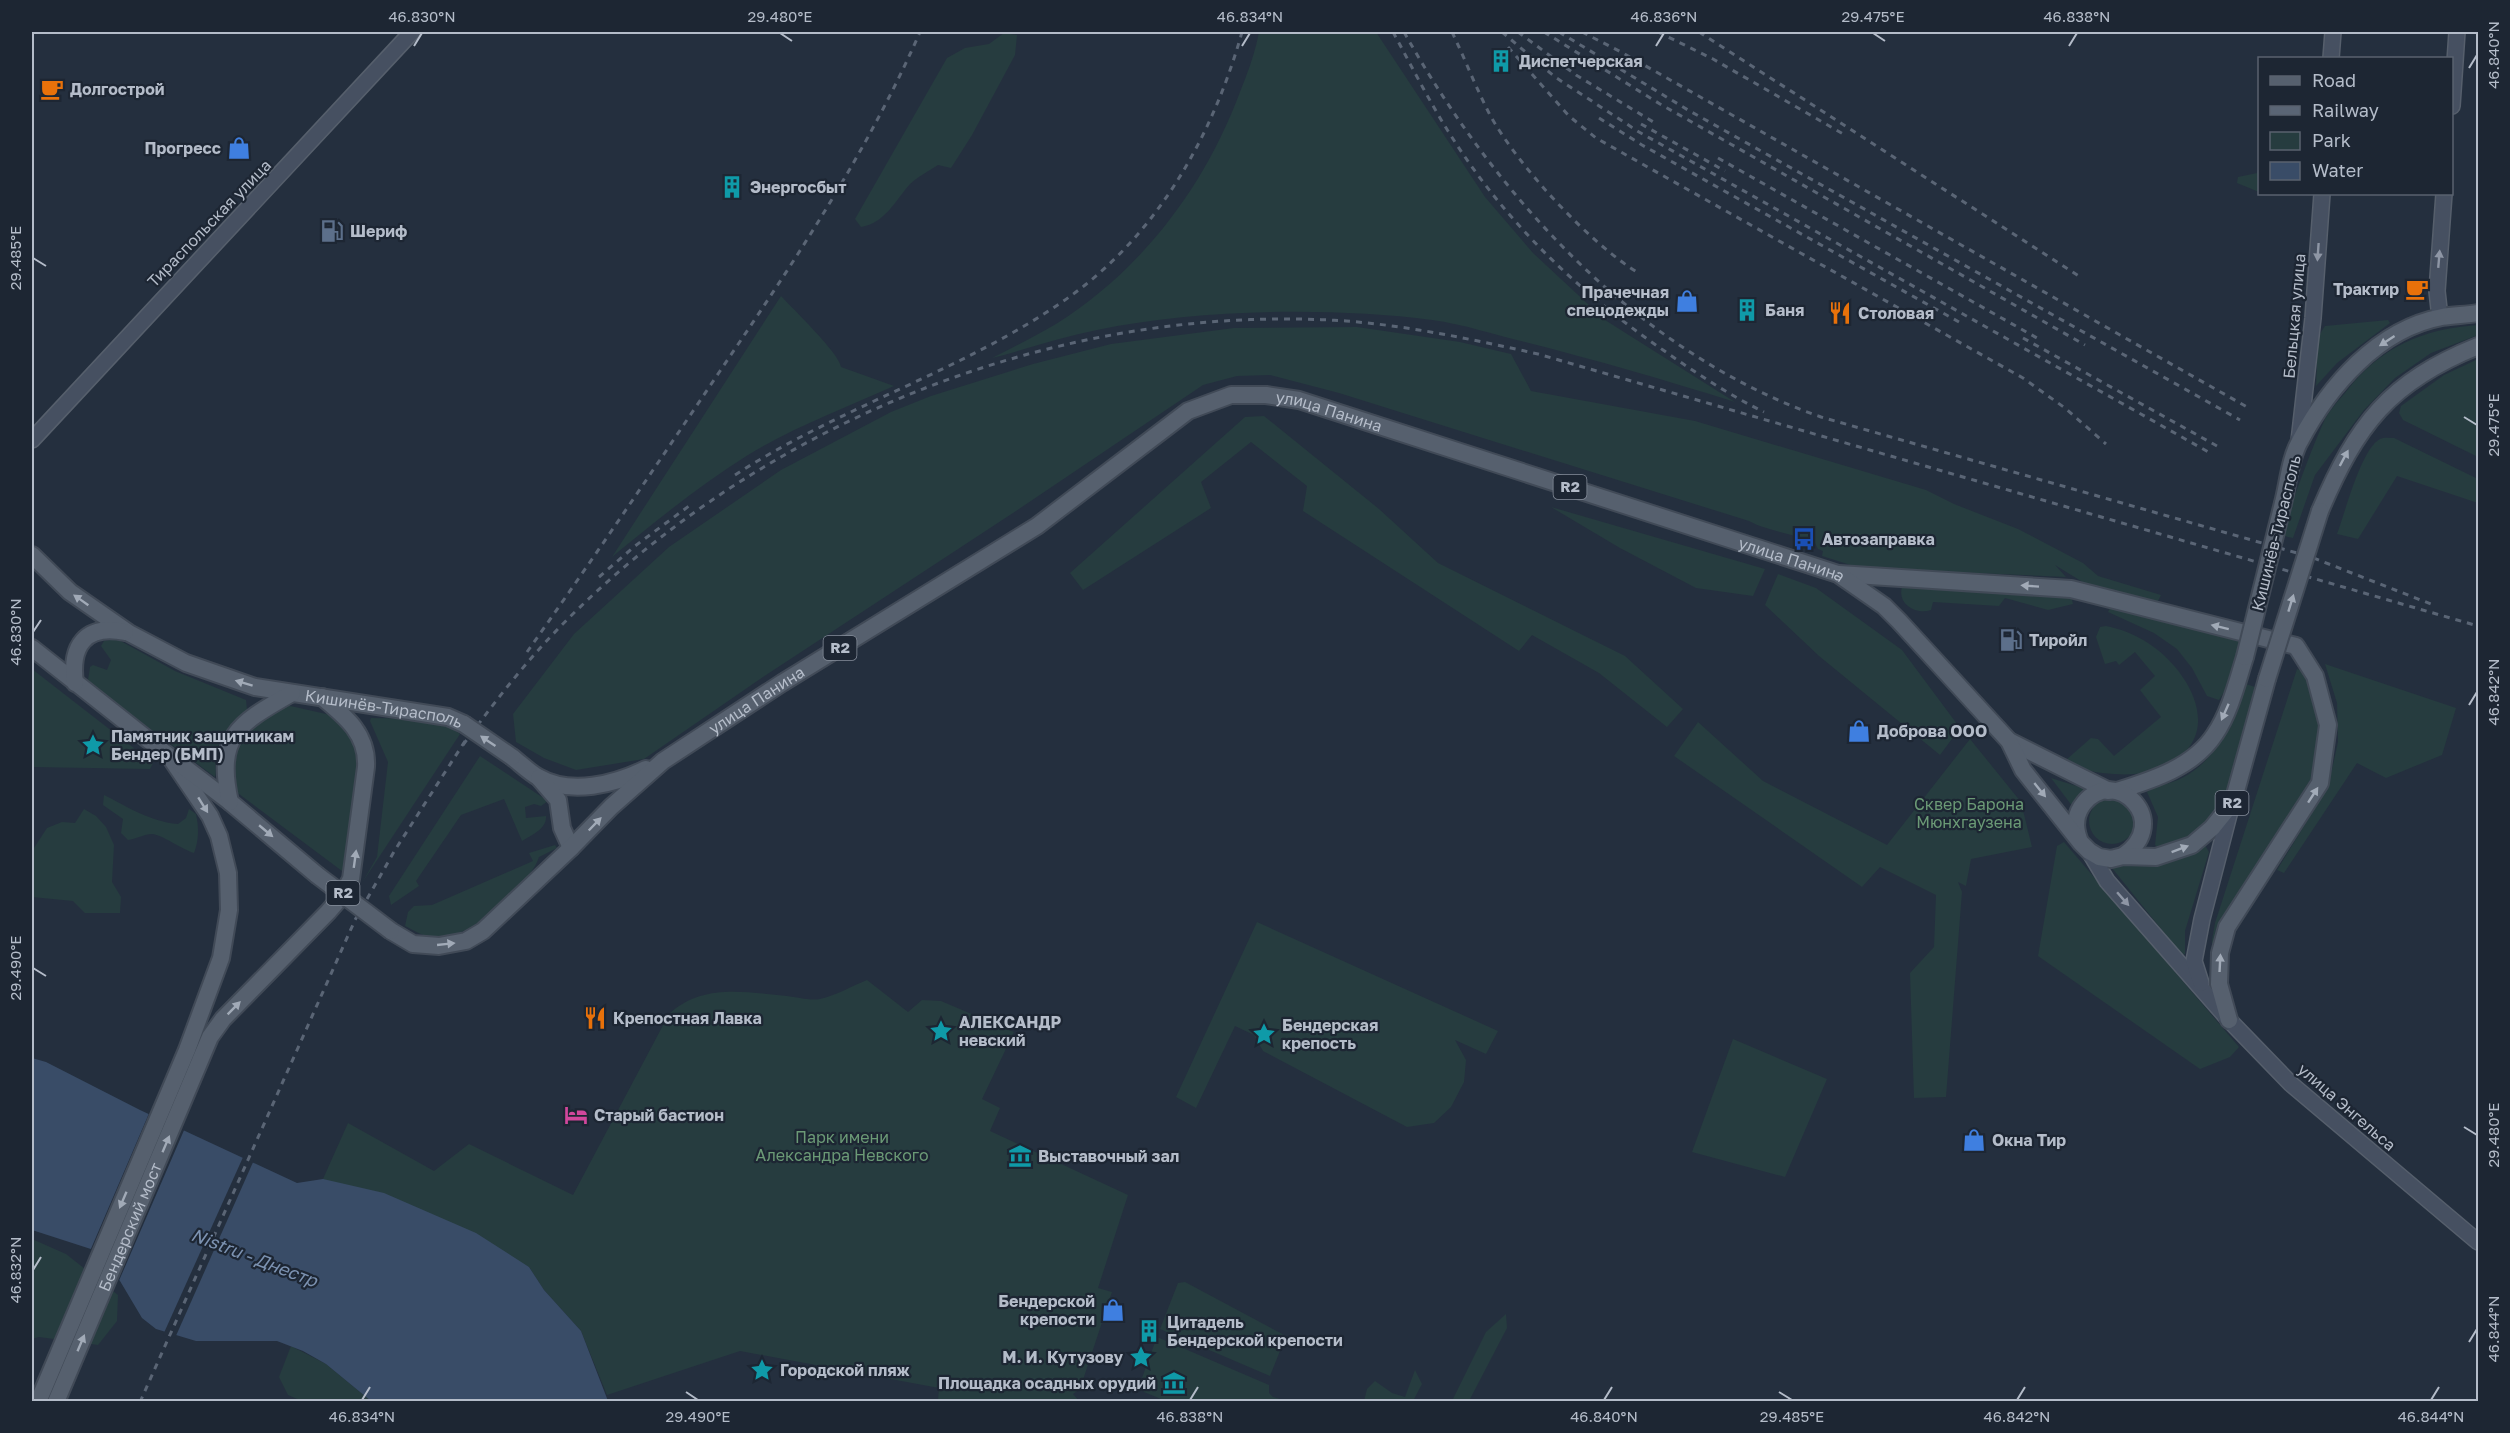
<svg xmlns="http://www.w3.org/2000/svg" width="2510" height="1433" font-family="'Golos Text',sans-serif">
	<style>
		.green { fill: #263c3f }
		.water { fill: #394c67 }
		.pier { fill: #242f3e }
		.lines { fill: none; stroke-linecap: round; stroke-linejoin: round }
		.secondary-casing { stroke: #565f6c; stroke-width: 18 }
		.primary-casing { stroke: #414a57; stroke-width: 20 }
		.secondary { stroke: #465061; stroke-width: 15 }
		.primary { stroke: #56606e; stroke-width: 16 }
		.rail { stroke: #5a6575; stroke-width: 3; stroke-dasharray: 6 6; stroke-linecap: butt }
		.primary-bridge-casing { stroke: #414a57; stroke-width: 20; stroke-linecap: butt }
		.primary-bridge { stroke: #56606e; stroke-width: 16 }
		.oneway { fill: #8e96a5 }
		.oneway2 { fill: #a1aab7 }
		.ticks { fill: none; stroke: #b4bcc9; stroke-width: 2 }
		.labels { text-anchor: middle; stroke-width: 4.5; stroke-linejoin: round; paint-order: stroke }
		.shield { fill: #1d2633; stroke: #878f9c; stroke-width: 1.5 }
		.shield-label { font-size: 15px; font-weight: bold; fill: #b4bcc9 }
		.poi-label { font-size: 16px; font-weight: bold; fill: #b4bcc9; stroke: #1d2633; text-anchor: start }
		.street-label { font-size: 16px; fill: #b4bcc9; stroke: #1d2633 }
		.park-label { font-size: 16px; fill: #6b9a76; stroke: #1d2633 }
		.water-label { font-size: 18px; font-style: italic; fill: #7c92b1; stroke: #1d2633 }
		.neatline { fill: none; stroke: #b4bcc9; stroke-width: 2 }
		.ticks-label { font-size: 15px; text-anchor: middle; fill: #b4bcc9 }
	</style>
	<rect width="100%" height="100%" fill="#242f3e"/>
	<g class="green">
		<path d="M1259,32h117l109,165 48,56 72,67 130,82c-70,-22 -139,-42 -210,-60 -30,-7 -62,-18 -93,-22 -103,-13 -233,-11 -335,10 -35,7 -70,19 -105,28 21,-11 44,-22 64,-34 86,-54 149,-138 184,-232 8,-20 15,-39 19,-60z"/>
		<path d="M1004,33l13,2 -2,20 -43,80 -21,33 -13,-3c-9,6 -21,12 -28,19 -15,17 -25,39 -49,43l-6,-8 92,-161 18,-10 24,-4z"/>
		<polygon points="2259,168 2259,192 2237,183 2238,177 2257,173"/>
		<path d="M781,296c12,13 58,57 60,71l53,19c-49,22 -100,41 -146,69 -48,30 -92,66 -136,102z"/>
		<polygon points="2388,320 2390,323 2337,363 2316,386 2318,337 2325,326"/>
		<path d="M2478,325v10l-47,18 -36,25 -31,32 -49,65 -22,63 -13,-3c15,-38 28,-79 45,-116 5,-9 13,-18 20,-26 35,-46 77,-64 133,-68z"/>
		<path d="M1357,327l103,15 51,12 20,37 164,30 231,69 28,14 64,25 65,34 15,13 63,19 -4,8 -68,-17 -34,-21 11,12 -206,-9 -38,-12 1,-5 -5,-2 -4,-8c-19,-6 -49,-11 -65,-20l-410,-128 -69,-18 -33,1 -34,9 -187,126 -253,166 -119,82 -68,11 -32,-12 -28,-16 -3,-28 61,-80 95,-87 112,-77 110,-58 40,-16 102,-32 78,-20 123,-16z"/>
		<polygon points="2478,359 2478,457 2403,420 2399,413 2401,406 2444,375"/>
		<polygon points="1264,416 1379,509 1438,563 1625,656 1683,709 1667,727 1599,673 1532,635 1519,651 1303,511 1307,486 1251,442 1201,482 1211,508 1083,590 1070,573 1245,417"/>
		<path d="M2394,438l84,41v24l-81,-27 -39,63 -21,-5c8,-21 24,-85 43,-95 4,-2 10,-1 14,-1z"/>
		<polygon points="1551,507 1765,569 1753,596 1696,588 1620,548"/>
		<polygon points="1778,574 1816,588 1902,650 1960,728 1940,755 1819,656 1765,605"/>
		<path d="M1907,586l164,10 2,8 -25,6 -43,-12 -6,8 -66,-4 -2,8c-15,5 -34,-6 -29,-23z"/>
		<polygon points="2112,604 2242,640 2224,692 2219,700 2207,696 2192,668 2177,649 2154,633 2108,612"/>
		<path d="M2106,626c15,3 28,8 42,17 39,25 77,87 24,119 -17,10 -38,14 -58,12 -15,-1 -36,-3 -48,-14l25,-22 7,1 16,17 47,-39 -21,-27 15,-14 -20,-24 -16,13 -3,-4 -11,3 -9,-27 4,-10z"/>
		<path d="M117,639l58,32 71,29 1,10c-12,10 -27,27 -31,43 -2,8 1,17 -1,24l-124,-92 -3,-5 2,-13 3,-2 14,5 4,-10 -10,-14 3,-5z"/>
		<polygon points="2325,664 2456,708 2442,755 2386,778 2357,763 2284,873 2277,870 2328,787 2338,742 2337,703"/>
		<polygon points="32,669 153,763 150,769 32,767"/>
		<polygon points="2297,669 2302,671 2308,681 2319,725 2311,779 2220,925 2212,966 2212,940 2215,923"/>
		<path d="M2243,683l15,5c-10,36 -22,114 -49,138 -14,12 -33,18 -50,22l-4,-3 3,-28 -11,-25c9,-7 24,-8 35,-14 38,-20 50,-57 61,-95z"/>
		<polygon points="286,705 335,716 360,748 352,831 345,867 342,871 235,791 230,764 249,724"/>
		<polygon points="371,718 435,719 442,721 460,734 362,883 377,857 388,762 370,721"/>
		<polygon points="1698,722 1763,781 1887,845 1970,739 2021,802 2032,847 1971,859 1966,886 1958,882 1962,892 1946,1097 1914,1098 1910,973 1934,947 1936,895 1880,867 1862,887 1674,756"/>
		<path d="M480,756l68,45 -7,5 -7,-2 -9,3 1,11 20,-2c1,13 -15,19 -24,25l-18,-42 -43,16 -45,66 3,5 -28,19 -2,-9z"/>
		<polygon points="2051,778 2086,789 2073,807"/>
		<path d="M104,795c24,12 47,27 74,29l8,-6 3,-9 7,5c3,14 3,26 -2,39 -13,-4 -31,-18 -42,-19 -7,0 -17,5 -24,6l-7,-7 2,-14 -20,-14z"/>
		<circle cx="2112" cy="821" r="23"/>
		<polygon points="84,809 96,816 106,827 114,845 112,882 121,897 120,913 85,913 73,901 32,897 32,851 47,828 62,822 75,823"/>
		<polygon points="2064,842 2239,1047 2230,1057 2200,1069 2038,956 2057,846"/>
		<path d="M555,845l2,3 -18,9c-6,21 -44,54 -63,67 -11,8 -31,15 -45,13 -8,-1 -18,-7 -26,-11l3,-14 6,-6 18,-1 101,-44 -4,-8z"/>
		<polygon points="2205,845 2209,852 2185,931 2185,954 2182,955 2112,868 2120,863 2165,863"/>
		<polygon points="1257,922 1498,1031 1486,1054 1455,1040 1466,1060 1464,1082 1451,1107 1434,1123 1407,1127 1263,1051 1254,1035 1235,1026 1196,1108 1176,1097"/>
		<path d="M867,980l41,32 14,-12 19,1 73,31 -32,67 18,9 -10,23 138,64 -30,93 14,4 -32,97 -7,5 6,7h-141l1,-13 -199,-37 -133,44 -26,-64 -37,-41 -15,-23 -206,-88 25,-56 86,48 35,-27 104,51 96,-181c33,-31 76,-22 118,-18 10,1 23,5 33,3 15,-3 32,-13 47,-19z"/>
		<polygon points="1733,1039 1827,1079 1785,1177 1692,1152"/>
		<polygon points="32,1239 66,1254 118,1295 117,1321 98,1345 39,1337 32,1339"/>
		<polygon points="1185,1282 1286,1336 1270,1376 1160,1329 1178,1283"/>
		<polygon points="1506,1314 1507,1328 1469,1401 1452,1401 1486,1332"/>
		<polygon points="1157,1337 1269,1385 1269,1393 1273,1397 1287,1401 1166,1401 1144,1392 1139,1386"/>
		<polygon points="291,1346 326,1364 371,1401 302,1401 288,1395 279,1377"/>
		<polygon points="1415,1370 1422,1384 1413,1401 1364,1401 1367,1389 1375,1381 1392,1393 1405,1397"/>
	</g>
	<polygon class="water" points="32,1058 46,1062 140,1110 297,1183 323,1179 384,1193 476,1233 529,1267 544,1290 581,1331 608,1401 371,1401 326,1364 303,1351 277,1341 196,1341 156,1329 142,1318 120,1281 97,1251 32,1230"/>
	<g class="pier">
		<polygon points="150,1111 185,1128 118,1283 95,1253 90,1251"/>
		<polygon points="244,1155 254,1160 175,1338 163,1335"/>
	</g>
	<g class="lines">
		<g class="secondary-casing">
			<g id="secondary">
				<polyline points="2331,58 2333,32"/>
				<polyline points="2452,106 2457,32"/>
				<polyline points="2440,318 2437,291 2444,194"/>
				<polyline points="32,440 412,32"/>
				<polyline points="2299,441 2313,318 2322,194"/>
				<polyline points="2089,851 2107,881 2229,1020 2291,1084 2478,1242"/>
				<polyline points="2201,983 2194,961 2202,919 2232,803"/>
			</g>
		</g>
		<g class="primary-casing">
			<g id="primary">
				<path d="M2283,503c5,-19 7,-45 17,-62 29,-55 78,-112 142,-124 12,-2 24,-2 36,-4"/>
				<path d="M2320,511c37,-87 69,-129 158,-165"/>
				<path id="s1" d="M32,555l38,37 59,41 57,30 69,24 193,30 16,7"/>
				<polyline points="1839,574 2071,589 2296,646 2315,676 2328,725 2320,783 2227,927 2220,953 2219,984 2229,1020"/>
				<polyline points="32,648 170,757 210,816 219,836 228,873 229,910 221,958 187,1050 38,1402"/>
				<path d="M75,683c-5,-37 10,-59 50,-51"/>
				<polyline points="2009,741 2109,791"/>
				<path d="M512,757c9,7 17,15 26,20 33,19 77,7 108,-8"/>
				<polyline points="180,764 230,802 317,875"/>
				<polyline points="539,778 558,800 562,828 571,848"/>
				<path d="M2117,791c35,-11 77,-24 98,-57 15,-22 22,-52 30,-77"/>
				<path d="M230,802c-15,-67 10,-79 62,-109"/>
				<path d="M2079,839c-5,-13 -4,-25 5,-36 31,-38 90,18 39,53"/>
				<path id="s2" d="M391,931l22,13 26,2 27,-5 17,-10 88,-83 40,-41 52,-46 119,-78 255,-157 151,-115 43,-16h35l33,5 539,174 46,32 15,15 110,120 14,29 58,73 8,8 10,6 12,2 12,-3 33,1 36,-12 20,-17 21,-26 34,-123"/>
				<path id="s3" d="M56,1402l154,-365 13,-18 105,-107 13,-15 10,-18 15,-112c2,-33 -21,-51 -44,-70"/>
			</g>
		</g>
		<use href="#secondary" class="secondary"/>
		<use href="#primary" class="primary"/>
		<g class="rail">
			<path d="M1393,32c18,33 35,67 55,99 56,90 129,160 215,219 33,23 66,45 101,62"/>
			<path d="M1404,32c93,166 234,321 417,385l490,140 125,49"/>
			<path d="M1452,32c13,27 24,56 38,83 28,51 100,129 150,159"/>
			<polyline points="1502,32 1555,77 1639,132 2212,454"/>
			<polyline points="1518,32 1576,75 1655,123"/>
			<polyline points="1544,32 1660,104 2085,345"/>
			<polyline points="1559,32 1688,110 2240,420"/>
			<polyline points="1582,32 1621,52 2247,407"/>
			<polyline points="1658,32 1713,59 1845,135"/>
			<polyline points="1699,32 2082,278"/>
			<polyline points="1508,47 1569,116 1596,138 2023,378 2065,408 2106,444"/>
			<polyline points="1599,118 1642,145 1959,322"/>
			<polyline points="1641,124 1725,171"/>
			<polyline points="1718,158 2037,338"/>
			<polyline points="2023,338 2217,446"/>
			<path d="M735,475c103,-67 224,-103 324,-171 95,-63 153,-165 183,-272"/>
			<polyline points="599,577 635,546 693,503"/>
			<path d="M527,652c66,-93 129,-186 193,-281 74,-109 147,-218 200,-339"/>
			<path d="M463,745c35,-48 71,-94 114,-135 200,-194 489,-308 769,-289 65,5 129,19 192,33l940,272"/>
			<polyline points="140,1402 355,920 395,850 467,738"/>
		</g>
		<g class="primary-bridge-casing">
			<g id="primary-bridge">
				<polyline points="2245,657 2283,503"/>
				<polyline points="2267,679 2320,511"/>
				<polyline points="464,724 512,757"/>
				<polyline points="317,875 391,931"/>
			</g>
		</g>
		<use href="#primary-bridge" class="primary-bridge"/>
	</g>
	<defs><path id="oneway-solid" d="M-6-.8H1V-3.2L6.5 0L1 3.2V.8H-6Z" transform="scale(1.5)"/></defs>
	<g class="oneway">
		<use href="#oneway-solid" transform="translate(2318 252) rotate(94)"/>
		<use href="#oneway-solid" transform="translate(2439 259) rotate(-85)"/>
		<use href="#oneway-solid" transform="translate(2123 899) rotate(49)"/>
	</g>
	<g class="oneway2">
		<use href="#oneway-solid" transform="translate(2387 341) rotate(147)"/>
		<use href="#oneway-solid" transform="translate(2344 458) rotate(-62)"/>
		<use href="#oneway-solid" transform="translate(2030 586) rotate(-176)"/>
		<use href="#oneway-solid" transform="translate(81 600) rotate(-145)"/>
		<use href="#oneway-solid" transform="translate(2291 603) rotate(-73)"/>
		<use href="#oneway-solid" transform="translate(2220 627) rotate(-166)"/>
		<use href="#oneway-solid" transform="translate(244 683) rotate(-163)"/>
		<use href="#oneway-solid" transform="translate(2225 712) rotate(114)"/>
		<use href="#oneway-solid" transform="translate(488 741) rotate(-146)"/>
		<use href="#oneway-solid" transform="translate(2040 790) rotate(51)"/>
		<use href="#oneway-solid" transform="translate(2313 795) rotate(-57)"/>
		<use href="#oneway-solid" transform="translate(203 805) rotate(58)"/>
		<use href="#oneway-solid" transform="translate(595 824) rotate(-46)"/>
		<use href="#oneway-solid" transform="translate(266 831) rotate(40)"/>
		<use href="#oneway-solid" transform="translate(2180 849) rotate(-21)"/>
		<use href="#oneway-solid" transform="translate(355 859) rotate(-82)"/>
		<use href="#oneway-solid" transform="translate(446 944) rotate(-6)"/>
		<use href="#oneway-solid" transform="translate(2220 963) rotate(-87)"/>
		<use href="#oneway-solid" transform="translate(234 1008) rotate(-45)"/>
		<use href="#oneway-solid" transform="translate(166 1144) rotate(-67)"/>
		<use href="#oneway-solid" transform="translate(123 1200) rotate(113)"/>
		<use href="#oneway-solid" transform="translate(81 1343) rotate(-67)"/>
	</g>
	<path class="ticks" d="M780,33l12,8M1873,33l12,8M414,46l8,-13M1242,46l8,-13M1656,46l8,-13M2069,46l8,-13M2469,68l8,-13M33,258l13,8M2464,417l13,8M33,632l8,-12M2469,705l8,-13M33,968l13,8M2464,1127l13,8M33,1270l8,-13M2469,1342l8,-13M686,1392l12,8M1779,1392l13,8M362,1400l8,-13M1190,1400l8,-13M1604,1400l8,-13M2017,1400l8,-13M2431,1400l8,-13"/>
	<defs>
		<g id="building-bare" transform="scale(1.8)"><path d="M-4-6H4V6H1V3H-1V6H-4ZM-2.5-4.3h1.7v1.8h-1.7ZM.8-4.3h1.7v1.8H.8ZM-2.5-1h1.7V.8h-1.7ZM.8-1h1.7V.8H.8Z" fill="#0f9aa8" stroke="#1d2633" stroke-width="2.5" paint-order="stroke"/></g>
		<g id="cafe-bare" transform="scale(1.8)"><path d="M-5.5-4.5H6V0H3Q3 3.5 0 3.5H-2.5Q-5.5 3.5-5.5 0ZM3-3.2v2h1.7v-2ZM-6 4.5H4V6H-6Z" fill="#e8710a" stroke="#1d2633" stroke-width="2.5" paint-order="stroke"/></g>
		<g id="shop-bare" transform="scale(1.8)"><path d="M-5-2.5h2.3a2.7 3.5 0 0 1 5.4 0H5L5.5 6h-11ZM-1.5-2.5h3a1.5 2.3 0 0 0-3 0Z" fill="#3f7fe0" stroke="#1d2633" stroke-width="2.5" paint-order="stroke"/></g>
		<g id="fuel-bare" transform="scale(1.8)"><path d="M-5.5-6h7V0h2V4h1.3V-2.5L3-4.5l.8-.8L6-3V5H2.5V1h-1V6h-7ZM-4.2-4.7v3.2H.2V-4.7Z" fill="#5c6f8a" stroke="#1d2633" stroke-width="2.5" paint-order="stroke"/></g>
		<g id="restaurant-bare" transform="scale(1.8)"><path d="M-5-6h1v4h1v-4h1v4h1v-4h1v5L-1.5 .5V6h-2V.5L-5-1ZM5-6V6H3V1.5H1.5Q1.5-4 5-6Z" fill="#e8710a" stroke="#1d2633" stroke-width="2.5" paint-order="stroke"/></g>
		<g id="bus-bare" transform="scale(1.8)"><path d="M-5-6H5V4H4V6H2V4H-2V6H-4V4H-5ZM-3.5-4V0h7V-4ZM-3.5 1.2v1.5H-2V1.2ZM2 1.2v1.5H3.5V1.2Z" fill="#1a4fb4" stroke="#1d2633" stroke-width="2.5" paint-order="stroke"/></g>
		<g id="sight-bare" transform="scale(1.8)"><path d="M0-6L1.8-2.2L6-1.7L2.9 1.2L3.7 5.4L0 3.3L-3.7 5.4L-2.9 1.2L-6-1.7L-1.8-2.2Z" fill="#0f9aa8" stroke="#1d2633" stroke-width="2.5" paint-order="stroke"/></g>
		<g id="hotel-bare" transform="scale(1.8)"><path d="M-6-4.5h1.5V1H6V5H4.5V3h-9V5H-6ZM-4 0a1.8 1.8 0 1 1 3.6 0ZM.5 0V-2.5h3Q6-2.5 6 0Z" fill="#d1479c" stroke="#1d2633" stroke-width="2.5" paint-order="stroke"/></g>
		<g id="museum-bare" transform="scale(1.8)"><path d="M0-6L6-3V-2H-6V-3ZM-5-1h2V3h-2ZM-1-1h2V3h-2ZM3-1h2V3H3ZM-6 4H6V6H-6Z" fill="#0f9aa8" stroke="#1d2633" stroke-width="2.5" paint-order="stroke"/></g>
	</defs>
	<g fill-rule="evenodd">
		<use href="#building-bare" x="1501" y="61"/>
		<use href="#cafe-bare" x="52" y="89"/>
		<use href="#shop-bare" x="239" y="148"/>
		<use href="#building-bare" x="732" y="187"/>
		<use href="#fuel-bare" x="332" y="231"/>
		<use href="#cafe-bare" x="2417" y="289"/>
		<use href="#shop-bare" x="1687" y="301"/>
		<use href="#building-bare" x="1747" y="310"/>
		<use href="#restaurant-bare" x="1840" y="313"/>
		<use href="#bus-bare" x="1804" y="539"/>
		<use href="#fuel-bare" x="2011" y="640"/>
		<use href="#shop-bare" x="1859" y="731"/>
		<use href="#sight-bare" x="93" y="745"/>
		<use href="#restaurant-bare" x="595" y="1018"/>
		<use href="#sight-bare" x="941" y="1031"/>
		<use href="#sight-bare" x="1264" y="1034"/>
		<use href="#hotel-bare" x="576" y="1115"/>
		<use href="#shop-bare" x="1974" y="1140"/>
		<use href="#museum-bare" x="1020" y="1156"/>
		<use href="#shop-bare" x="1113" y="1310"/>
		<use href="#building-bare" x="1149" y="1331"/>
		<use href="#sight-bare" x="1141" y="1357"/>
		<use href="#sight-bare" x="762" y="1370"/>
		<use href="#museum-bare" x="1174" y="1383"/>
	</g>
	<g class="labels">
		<g class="shield">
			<rect x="1553.5" y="475" width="33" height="24" rx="4.5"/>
			<rect x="823.5" y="636" width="33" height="24" rx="4.5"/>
			<rect x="2215.5" y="791" width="33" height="24" rx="4.5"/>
			<rect x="326.5" y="881" width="33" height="24" rx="4.5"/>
		</g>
		<g class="shield-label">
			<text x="1570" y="492">R2</text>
			<text x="840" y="653">R2</text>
			<text x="2232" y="808">R2</text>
			<text x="343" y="898">R2</text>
		</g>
		<g class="poi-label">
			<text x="1519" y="67">Диспетчерская</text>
			<text x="70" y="95">Долгострой</text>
			<text x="221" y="154" text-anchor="end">Прогресс</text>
			<text x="750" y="193">Энергосбыт</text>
			<text x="350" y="237">Шериф</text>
			<text x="2399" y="295" text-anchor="end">Трактир</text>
			<text x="1669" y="298" text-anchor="end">Прачечная<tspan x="1669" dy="18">спецодежды</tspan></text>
			<text x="1765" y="316">Баня</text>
			<text x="1858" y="319">Столовая</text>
			<text x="1822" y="545">Автозаправка</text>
			<text x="2029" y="646">Тиройл</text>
			<text x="1877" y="737">Доброва ООО</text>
			<text x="111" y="742">Памятник защитникам<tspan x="111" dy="18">Бендер (БМП)</tspan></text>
			<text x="613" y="1024">Крепостная Лавка</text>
			<text x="959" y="1028">АЛЕКСАНДР<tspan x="959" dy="18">невский</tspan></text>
			<text x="1282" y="1031">Бендерская<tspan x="1282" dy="18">крепость</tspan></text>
			<text x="594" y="1121">Старый бастион</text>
			<text x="1992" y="1146">Окна Тир</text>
			<text x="1038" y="1162">Выставочный зал</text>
			<text x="1095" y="1307" text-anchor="end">Бендерской<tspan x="1095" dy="18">крепости</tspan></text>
			<text x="1167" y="1328">Цитадель<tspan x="1167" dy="18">Бендерской крепости</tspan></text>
			<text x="1123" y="1363" text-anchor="end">М. И. Кутузову</text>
			<text x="780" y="1376">Городской пляж</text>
			<text x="1156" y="1389" text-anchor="end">Площадка осадных орудий</text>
		</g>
		<g class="street-label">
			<text transform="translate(209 223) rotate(-46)" y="6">Тираспольская улица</text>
			<text transform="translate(2294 316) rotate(-85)" y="6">Бельцкая улица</text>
			<text dy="6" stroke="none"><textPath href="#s2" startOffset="1124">улица Панина</textPath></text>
			<text transform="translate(2276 533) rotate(-76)" y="6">Кишинёв-Тирасполь</text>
			<text dy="6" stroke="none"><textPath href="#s2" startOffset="1610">улица Панина</textPath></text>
			<text dy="6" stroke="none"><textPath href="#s2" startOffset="458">улица Панина</textPath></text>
			<text dy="6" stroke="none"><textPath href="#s1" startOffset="393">Кишинёв-Тирасполь</textPath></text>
			<text transform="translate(2347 1107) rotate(41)" y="6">улица Энгельса</text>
			<text dy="6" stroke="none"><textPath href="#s3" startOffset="190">Бендерский мост</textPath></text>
		</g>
		<g class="park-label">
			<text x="1969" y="810">Сквер Барона<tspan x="1969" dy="18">Мюнхгаузена</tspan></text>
			<text x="842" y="1143">Парк имени<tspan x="842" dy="18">Александра Невского</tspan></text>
		</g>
		<g class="water-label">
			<text transform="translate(254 1258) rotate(21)" y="6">Nistru - Днестр</text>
		</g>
	</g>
	<rect width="2510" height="1433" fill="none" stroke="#1d2633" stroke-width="66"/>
	<rect x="2258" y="57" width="195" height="138" fill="#1d2633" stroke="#59626f" stroke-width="1.5"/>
	<rect x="2270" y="76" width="30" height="9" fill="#56606e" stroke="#59626f" stroke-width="1.5"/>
	<text x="2312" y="87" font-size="18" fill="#b4bcc9">Road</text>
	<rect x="2270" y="106" width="30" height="9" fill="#5a6575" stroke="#59626f" stroke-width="1.5"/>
	<text x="2312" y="117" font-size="18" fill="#b4bcc9">Railway</text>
	<rect x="2270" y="132" width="30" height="18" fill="#263c3f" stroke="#59626f" stroke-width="1.5"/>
	<text x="2312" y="147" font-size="18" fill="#b4bcc9">Park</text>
	<rect x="2270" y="162" width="30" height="18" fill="#394c67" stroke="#59626f" stroke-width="1.5"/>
	<text x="2312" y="177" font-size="18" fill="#b4bcc9">Water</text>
	<rect x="33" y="33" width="2444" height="1367" class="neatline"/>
	<g class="ticks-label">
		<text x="422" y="22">46.830°N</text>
		<text x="780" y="22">29.480°E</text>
		<text x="1250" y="22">46.834°N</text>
		<text x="1664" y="22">46.836°N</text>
		<text x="1873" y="22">29.475°E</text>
		<text x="2077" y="22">46.838°N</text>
		<text transform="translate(2494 55) rotate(-90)" y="5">46.840°N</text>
		<text transform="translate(16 258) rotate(-90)" y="5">29.485°E</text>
		<text transform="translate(2494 425) rotate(-90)" y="5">29.475°E</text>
		<text transform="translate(16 632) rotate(-90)" y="5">46.830°N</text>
		<text transform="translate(2494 692) rotate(-90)" y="5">46.842°N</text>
		<text transform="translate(16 968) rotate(-90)" y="5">29.490°E</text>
		<text transform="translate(2494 1135) rotate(-90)" y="5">29.480°E</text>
		<text transform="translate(16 1270) rotate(-90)" y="5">46.832°N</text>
		<text transform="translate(2494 1329) rotate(-90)" y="5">46.844°N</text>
		<text x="362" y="1422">46.834°N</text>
		<text x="698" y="1422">29.490°E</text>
		<text x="1190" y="1422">46.838°N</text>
		<text x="1604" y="1422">46.840°N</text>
		<text x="1792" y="1422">29.485°E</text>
		<text x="2017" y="1422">46.842°N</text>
		<text x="2431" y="1422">46.844°N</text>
	</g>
</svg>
